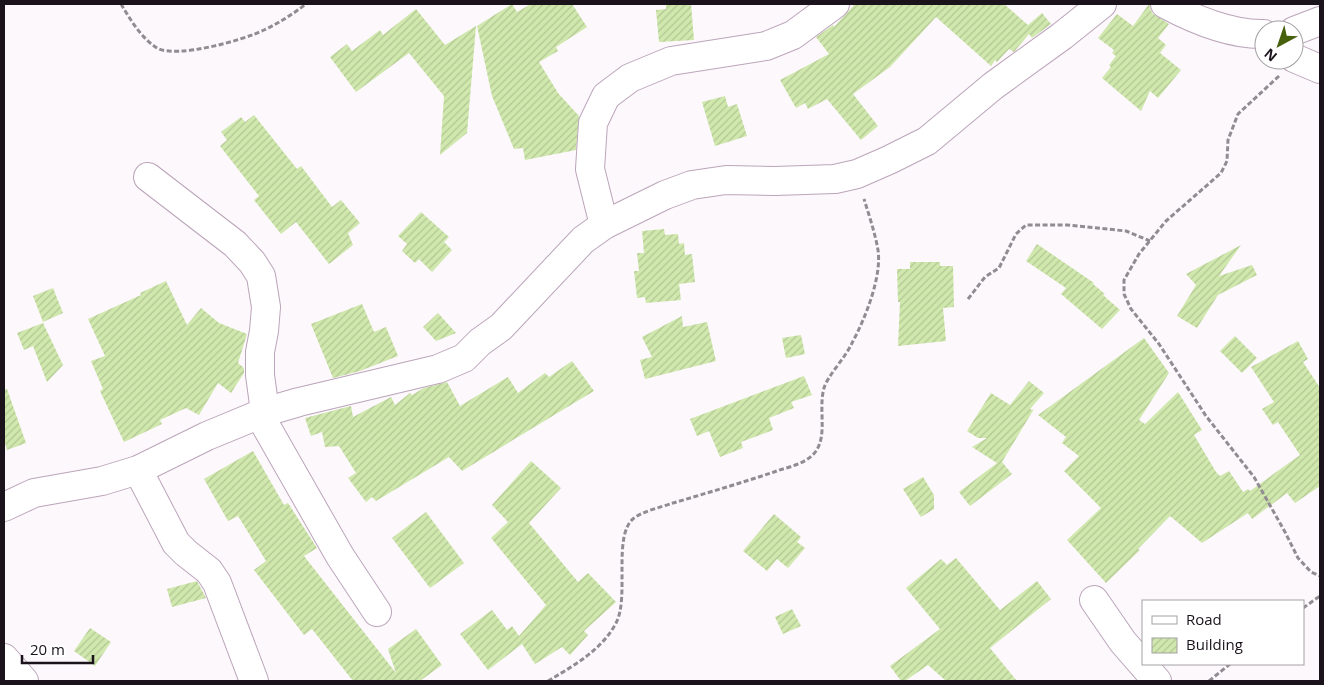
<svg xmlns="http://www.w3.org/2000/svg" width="1324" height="685" font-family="'Open Sans',sans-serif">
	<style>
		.building { fill: url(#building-hatch) }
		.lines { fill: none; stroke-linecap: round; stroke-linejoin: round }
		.minor-casing { stroke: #bba5ba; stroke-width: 30 }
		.path { stroke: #928b91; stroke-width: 3; stroke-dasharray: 5 2.5; stroke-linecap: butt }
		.minor { stroke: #fff; stroke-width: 28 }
	</style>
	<defs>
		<pattern id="building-hatch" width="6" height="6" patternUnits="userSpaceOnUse" patternTransform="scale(1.25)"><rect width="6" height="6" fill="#d0e8ad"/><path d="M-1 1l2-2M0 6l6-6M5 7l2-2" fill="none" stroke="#b2c694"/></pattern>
	</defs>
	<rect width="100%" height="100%" fill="#fdf8fc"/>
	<g class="building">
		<polygon points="512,4 517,12 531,4 572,4 587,27 556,47 558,51 539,62 558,93 579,116 576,150 525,160 523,148 514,149 492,96 477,26"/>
		<polygon points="666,4 691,4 694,40 659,42 656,10 666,9"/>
		<polygon points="855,4 1004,4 1028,25 1042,13 1051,24 1032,38 1029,34 1014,52 1009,49 997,62 995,60 991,66 936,17 890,67 853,94 878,126 861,140 827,99 808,109 805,103 796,108 780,80 829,54 816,37 833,25 834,27"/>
		<polygon points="1149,4 1152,13 1169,24 1158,38 1166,45 1160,53 1181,70 1158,98 1150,91 1141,111 1102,78 1111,67 1109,65 1116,56 1112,53 1114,50 1098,38 1117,14 1133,26"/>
		<polygon points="416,9 445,45 476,26 467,133 440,155 444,96 409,53 356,92 330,57 347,44 352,51 380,30 383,35"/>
		<polygon points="725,96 728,107 737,104 747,136 715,146 702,102"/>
		<polygon points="254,115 297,169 301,166 332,207 341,200 360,223 348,233 353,245 329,264 296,222 281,234 254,200 259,196 220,146 227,140 221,132 241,117 245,122"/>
		<polygon points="421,212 449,237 444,242 452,250 432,272 419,259 415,263 402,251 407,244 398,236"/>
		<polygon points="664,229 665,235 678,234 679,244 684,243 685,255 692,254 695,282 679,284 681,300 646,303 645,297 637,298 634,271 639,271 637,253 644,253 642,231"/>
		<polygon points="1037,244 1094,283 1093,284 1105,294 1103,295 1120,310 1102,329 1061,294 1066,288 1026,261"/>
		<polygon points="1241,245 1219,276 1252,265 1257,275 1218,295 1197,328 1177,316 1196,285 1186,274"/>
		<polygon points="910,262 940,262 940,266 953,266 954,307 943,308 946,341 898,346 900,302 898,302 897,269 910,269"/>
		<polygon points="166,281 187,325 201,308 219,323 247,334 238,363 244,368 244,373 231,393 218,383 199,415 186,408 160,420 162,424 124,442 100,391 103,389 91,361 105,356 88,319 141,295 140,293"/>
		<polygon points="53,288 63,313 43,322 33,296"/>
		<polygon points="362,304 374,332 386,327 398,356 360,371 333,378 311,324"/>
		<polygon points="438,313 456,333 436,341 423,327"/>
		<polygon points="682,316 683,327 707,322 716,361 645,379 640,360 652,357 642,337"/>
		<polygon points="43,323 63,365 47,382 33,346 24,350 17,333"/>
		<polygon points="801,335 805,354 786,358 782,338"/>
		<polygon points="1235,336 1257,358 1242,373 1220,351"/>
		<polygon points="1144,338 1169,373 1139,420 1145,424 1178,392 1202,430 1194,435 1216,472 1220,476 1229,471 1243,492 1248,489 1250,491 1300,455 1278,422 1273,425 1262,409 1274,402 1251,367 1298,341 1308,359 1303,362 1320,388 1320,486 1295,503 1287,493 1252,519 1248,513 1202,543 1170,516 1138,549 1140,550 1106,583 1067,540 1101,508 1064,471 1079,456 1062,443 1066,437 1038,415"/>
		<polygon points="572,361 594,391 462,471 449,457 376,501 372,497 366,502 348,478 356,473 339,446 325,447 322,432 311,436 305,418 351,406 353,417 391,397 395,405 410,393 412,395 424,388 447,382 460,406 508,377 518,393 545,373 549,377"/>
		<polygon points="804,376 812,395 791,402 794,408 769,418 773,430 741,442 743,448 720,457 709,431 697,436 690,419"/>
		<polygon points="1029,381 1044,393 1030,409 1032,410 1034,409 1002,462 1012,474 970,506 959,492 997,463 972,447 987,438 978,438 967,431 991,393 1010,405"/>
		<polygon points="4,389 7,389 26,443 7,450 4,440"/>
		<polygon points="253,451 284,505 288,503 317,548 304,556 396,673 388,649 416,629 442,665 420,681 353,681 312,629 304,635 254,570 266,561 238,516 228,521 204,479"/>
		<polygon points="531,461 561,488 529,523 578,582 588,573 616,602 584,631 588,635 570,655 562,647 535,664 522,644 488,670 460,634 492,610 507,630 512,626 519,636 546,605 491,538 508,522 492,505"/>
		<polygon points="923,477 934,495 934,509 921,517 903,489"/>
		<polygon points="426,512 464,563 430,588 392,538"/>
		<polygon points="774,514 801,537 797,542 805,548 788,568 777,559 767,571 743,551"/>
		<polygon points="956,558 1000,610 1037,581 1051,599 990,648 1017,681 946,681 928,665 905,681 901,681 890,666 940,629 906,588 941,559 947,565"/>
		<polygon points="197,581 206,598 172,607 167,589"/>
		<polygon points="792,609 801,626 783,634 775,617"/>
		<polygon points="90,628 111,642 95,666 74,651"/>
	</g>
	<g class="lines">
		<g class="minor-casing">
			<g id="minor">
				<path d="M1165,4c28,15 67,31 99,30"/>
				<polyline points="1294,31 1320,21"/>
				<polyline points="1294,58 1320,69"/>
				<polyline points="148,177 235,244 252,262 261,276 266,307 264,331 260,352 260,375 265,412"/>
				<polyline points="604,225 590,169 593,123 606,96 630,78 671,61 766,46 793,35 835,4"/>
				<polyline points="259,414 340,556 377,612"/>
				<polyline points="138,470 176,543 186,553 209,571 217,583 254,681"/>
				<polyline points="4,507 34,493 102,481 138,470 207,436 265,412 299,402 438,369 464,358 480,342 501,327 583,240 604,225 665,195 692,185 726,180 775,181 835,179 857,174 889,160 927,141 993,86 1062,36 1102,4"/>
				<polyline points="1094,600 1123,642 1157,681"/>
				<polyline points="4,658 24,681"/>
			</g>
		</g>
		<g class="path">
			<path d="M121,4c9,15 20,34 36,44 19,11 87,-8 107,-18 15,-7 29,-16 42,-26"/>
			<polyline points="1279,76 1238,114 1228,140 1227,161 1221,173 1166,221 1139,254 1124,280 1124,294 1131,309 1159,344 1206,416 1254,477 1285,532 1298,558 1311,572 1320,576"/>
			<polyline points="968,299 985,277 999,268 1016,234 1026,225 1067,225 1126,231 1150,241"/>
			<polyline points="1303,608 1320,596"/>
			<path d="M548,681c25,-15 54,-31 68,-58 14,-26 -4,-88 18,-105 9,-7 28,-11 39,-15 34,-10 68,-20 101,-31 10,-4 23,-6 32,-12 26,-15 11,-47 18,-72 4,-13 22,-31 28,-45 13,-24 30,-66 26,-93 -3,-17 -9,-35 -14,-51"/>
			<polyline points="1209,681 1230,664"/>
		</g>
		<use href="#minor" class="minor"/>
	</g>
	<rect width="1324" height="685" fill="none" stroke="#1b131b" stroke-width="10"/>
	<rect x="1142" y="600" width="162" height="65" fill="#ffffff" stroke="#a4a1a4"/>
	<rect x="1152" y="616" width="25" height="8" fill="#ffffff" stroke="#a4a1a4"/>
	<text x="1186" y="625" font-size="15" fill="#1b131b">Road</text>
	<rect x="1152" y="638" width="25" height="15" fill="url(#building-hatch)" stroke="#a4a1a4"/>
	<text x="1186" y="650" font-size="15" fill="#1b131b">Building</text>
	<g transform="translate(1279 45) rotate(220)"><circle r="24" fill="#ffffff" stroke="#a4a1a4"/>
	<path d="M0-4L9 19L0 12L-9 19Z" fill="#47600d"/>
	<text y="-8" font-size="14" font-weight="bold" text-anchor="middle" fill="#1b131b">N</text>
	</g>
	<path d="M22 655v8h71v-8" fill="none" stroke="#1b131b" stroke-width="2.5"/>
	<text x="30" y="655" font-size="15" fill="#1b131b" stroke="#ffffff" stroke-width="4" paint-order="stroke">20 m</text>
</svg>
